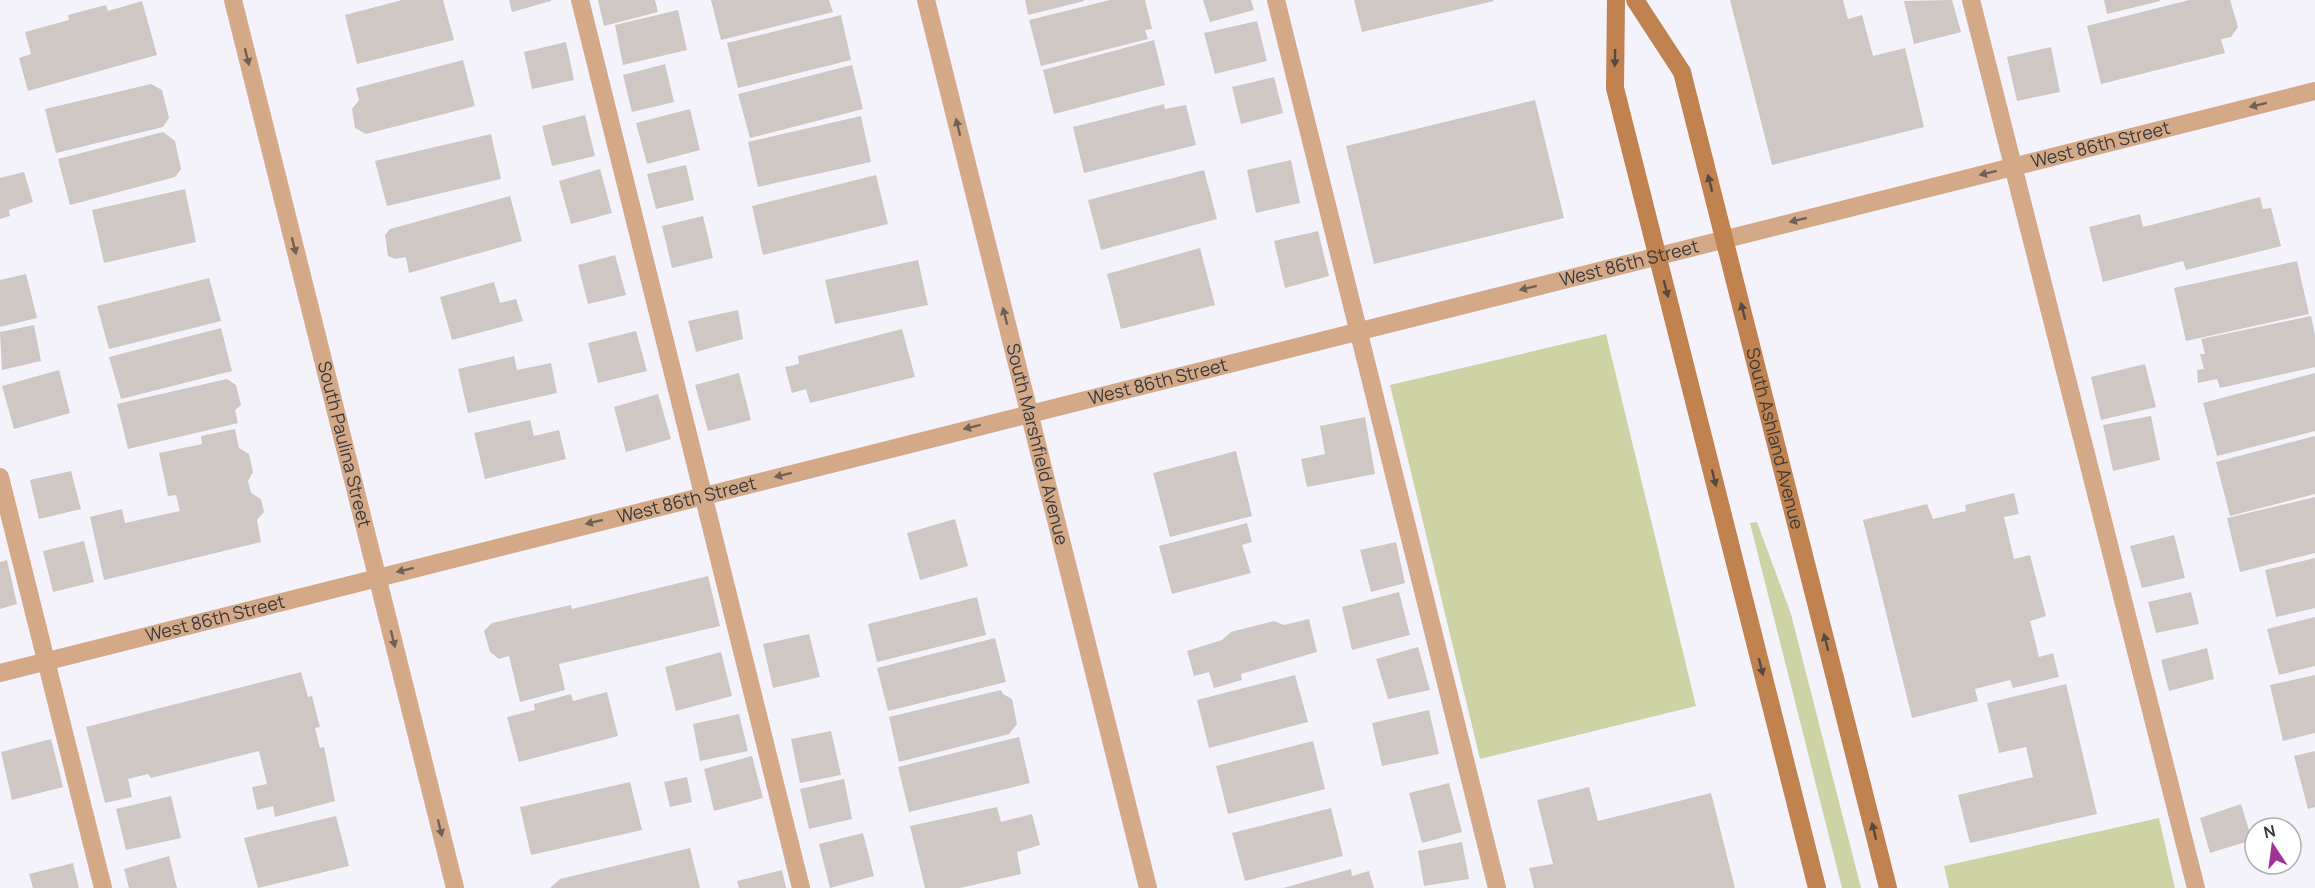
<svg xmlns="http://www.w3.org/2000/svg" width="2315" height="888" font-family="Manrope,sans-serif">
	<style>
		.green { fill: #ced3a6 }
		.building { fill: #cfc7c3 }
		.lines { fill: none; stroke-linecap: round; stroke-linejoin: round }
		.lane { stroke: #d3a988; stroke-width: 18 }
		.street { stroke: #d3a988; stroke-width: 18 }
		.secondary { stroke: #c0834f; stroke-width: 18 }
		.oneway { fill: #706157 }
		.oneway2 { fill: #554941 }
		.labels { text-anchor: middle; stroke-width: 6; stroke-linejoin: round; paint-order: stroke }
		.street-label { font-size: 18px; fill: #3a3a3d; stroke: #fff }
	</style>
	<rect width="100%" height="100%" fill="#f4f3fb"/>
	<g class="green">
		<polygon points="1606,334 1696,706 1480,759 1390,385"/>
		<polygon points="1757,522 1791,614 1861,888 1842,888 1750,523"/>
		<polygon points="2159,818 2175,888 1949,888 1944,866"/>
	</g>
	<g class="building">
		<polygon points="402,0 443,0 454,40 357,64 345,15"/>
		<polygon points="509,0 551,0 551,1 512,12"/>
		<polygon points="598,0 655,0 658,12 604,26"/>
		<polygon points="711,0 829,0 833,12 721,40"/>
		<polygon points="1025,0 1084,0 1084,1 1028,15"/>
		<polygon points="1110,0 1145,0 1152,29 1145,30 1148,39 1041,66 1029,20"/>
		<polygon points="1203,0 1251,0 1254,10 1210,22"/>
		<polygon points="1354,0 1493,0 1494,1 1362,32"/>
		<polygon points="1730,0 1843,0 1848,19 1862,15 1873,56 1905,48 1924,127 1772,165"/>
		<polygon points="1952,0 1961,32 1914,44 1904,1"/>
		<polygon points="2104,0 2160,0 2160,1 2107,14"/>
		<polygon points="2189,0 2230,0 2238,27 2231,37 2221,39 2225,53 2101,84 2087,26"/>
		<polygon points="142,1 157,55 28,91 19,58 31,54 25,32 69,20 68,15 106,5 108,11"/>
		<polygon points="678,10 687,50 623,65 615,25"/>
		<polygon points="841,15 851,60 738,88 727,43"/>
		<polygon points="1257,21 1267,61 1215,74 1204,33"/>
		<polygon points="1154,40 1165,85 1054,114 1043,70"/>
		<polygon points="566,42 574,80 532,89 524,52"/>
		<polygon points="2051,47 2060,92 2017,101 2007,57"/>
		<polygon points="463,60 475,106 366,134 355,128 352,109 359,100 356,88"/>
		<polygon points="665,64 674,102 632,112 623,75"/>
		<polygon points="852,65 863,109 750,138 738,94"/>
		<polygon points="1274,77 1283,113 1241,124 1232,87"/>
		<polygon points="151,84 162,90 169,118 163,127 56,153 45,109"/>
		<polygon points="1535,100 1564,218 1374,264 1346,146"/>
		<polygon points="1164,104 1165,109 1186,105 1196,145 1084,173 1073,127"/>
		<polygon points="690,109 700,150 647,164 636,123"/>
		<polygon points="585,115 595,156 552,166 542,126"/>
		<polygon points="861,116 871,162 758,187 748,142"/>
		<polygon points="163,132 175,141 181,169 175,177 70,205 58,159"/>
		<polygon points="491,134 501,179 387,206 375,161"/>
		<polygon points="1291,160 1300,203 1256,213 1247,170"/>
		<polygon points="686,165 694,200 656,209 647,174"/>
		<polygon points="600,169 612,213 571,224 559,181"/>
		<polygon points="1204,170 1217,219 1101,250 1088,200"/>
		<polygon points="24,172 33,202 9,210 10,216 0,219 0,178"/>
		<polygon points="876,175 888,224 763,255 752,206"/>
		<polygon points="185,189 196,242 104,263 92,210"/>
		<polygon points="510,196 522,241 409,273 406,257 395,259 388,256 385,235 390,229"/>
		<polygon points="2260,197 2263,209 2271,208 2281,246 2186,270 2183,261 2103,282 2089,227 2140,214 2143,227"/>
		<polygon points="703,216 713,258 672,268 662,226"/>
		<polygon points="1318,231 1329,276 1285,288 1274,241"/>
		<polygon points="1200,248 1215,305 1121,329 1107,274"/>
		<polygon points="615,255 626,295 588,304 578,265"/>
		<polygon points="918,260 928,305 835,324 825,280"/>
		<polygon points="2297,261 2309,314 2186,341 2174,288"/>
		<polygon points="26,274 37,318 0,327 0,280"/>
		<polygon points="209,278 221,321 109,349 97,306"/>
		<polygon points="494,282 500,303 516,299 523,321 452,340 440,297"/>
		<polygon points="738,310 743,339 696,352 688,321"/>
		<polygon points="2311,316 2315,335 2315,367 2220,388 2217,379 2198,383 2197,370 2204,369 2200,354 2205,354 2201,339"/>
		<polygon points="34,325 41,361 2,370 0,332"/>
		<polygon points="221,328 232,371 121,399 109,357"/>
		<polygon points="902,329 915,377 810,403 806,389 792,393 785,367 799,364 798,356"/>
		<polygon points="636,331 647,371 598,383 588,343"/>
		<polygon points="514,356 517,370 551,363 557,393 468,413 458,369"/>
		<polygon points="2145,364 2156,407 2101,420 2091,377"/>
		<polygon points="59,370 70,413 14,429 2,386"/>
		<polygon points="739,373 751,420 708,431 695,385"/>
		<polygon points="2315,373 2315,431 2217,456 2203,403"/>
		<polygon points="227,379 236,385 241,405 235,410 238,423 128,449 117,404"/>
		<polygon points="658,394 671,439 626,452 614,407"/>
		<polygon points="2151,416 2160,460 2113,471 2103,425"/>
		<polygon points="1365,417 1375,474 1307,487 1301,459 1325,454 1320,426"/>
		<polygon points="530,420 534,436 559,430 566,459 485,479 474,433"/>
		<polygon points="235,429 239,448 249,454 253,472 248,481 251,493 261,499 264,512 257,520 261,542 104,580 90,517 122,509 125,523 180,511 176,495 168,496 159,453 202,444 201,436"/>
		<polygon points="2315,436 2315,494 2230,516 2216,462"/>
		<polygon points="1236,451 1252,516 1170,537 1153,473"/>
		<polygon points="71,471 81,509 39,519 30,480"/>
		<polygon points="2014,493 2019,514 2004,517 2014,559 2030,555 2046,616 2030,621 2039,657 2053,653 2059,677 2013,688 2010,680 1975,689 1978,701 1912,718 1863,520 1927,504 1933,519 1966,511 1965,505"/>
		<polygon points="2315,497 2315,553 2240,572 2227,518"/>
		<polygon points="955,519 968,566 920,580 907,533"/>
		<polygon points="1247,523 1252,542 1242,545 1251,573 1172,594 1159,546"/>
		<polygon points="2174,535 2185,578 2142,588 2130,546"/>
		<polygon points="84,541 94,582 53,592 43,551"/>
		<polygon points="1396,542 1405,583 1371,592 1360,550"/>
		<polygon points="2315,558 2315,608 2276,617 2265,570"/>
		<polygon points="7,560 17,604 0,609 0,562"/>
		<polygon points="708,576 720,626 559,664 565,690 520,702 509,656 499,659 490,652 484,631 492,623 571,605 572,609"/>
		<polygon points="1399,592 1410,635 1352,650 1342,607"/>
		<polygon points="2191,592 2199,624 2156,633 2148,602"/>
		<polygon points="977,597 986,635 877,662 868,624"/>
		<polygon points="2315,617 2315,666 2279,675 2267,629"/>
		<polygon points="1309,619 1317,652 1241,674 1242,680 1214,688 1209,672 1194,676 1187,651 1222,640 1231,632 1274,621 1284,625"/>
		<polygon points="809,634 820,677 773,688 763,644"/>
		<polygon points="995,638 1006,682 888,711 877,668"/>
		<polygon points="1418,647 1430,690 1388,699 1376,659"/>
		<polygon points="2207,648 2214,679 2169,691 2161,660"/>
		<polygon points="721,652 732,696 676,711 665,667"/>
		<polygon points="301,672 308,697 312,696 320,727 315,728 320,748 324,747 335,801 275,817 273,806 257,810 252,787 267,784 259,751 151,778 148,774 128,779 132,797 105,803 86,727"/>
		<polygon points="1295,675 1308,722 1209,748 1197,700"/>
		<polygon points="2315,675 2315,733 2283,741 2270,685"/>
		<polygon points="2066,684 2097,814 1970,843 1958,795 2033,777 2026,747 1999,753 1987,703"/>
		<polygon points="1001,690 1003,694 1012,699 1017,724 1009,734 899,762 889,717"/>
		<polygon points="607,692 618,736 519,762 507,717 535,710 534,704 571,694 573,701"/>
		<polygon points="1429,710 1439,754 1382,766 1372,723"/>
		<polygon points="739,714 748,751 700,761 693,724"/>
		<polygon points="831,731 841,775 800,783 791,739"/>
		<polygon points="1019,737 1030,783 909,812 898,767"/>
		<polygon points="51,739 63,787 12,800 1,752"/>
		<polygon points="1313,741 1325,789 1228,814 1216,766"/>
		<polygon points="2315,751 2315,807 2308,809 2294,756"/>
		<polygon points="752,756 763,798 714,811 704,769"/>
		<polygon points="687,777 692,802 670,807 664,782"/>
		<polygon points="844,779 852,819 809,829 800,789"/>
		<polygon points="630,782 642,830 531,855 520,807"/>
		<polygon points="1449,783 1462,832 1422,843 1409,793"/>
		<polygon points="1589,787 1598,821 1711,793 1735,888 1534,888 1529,868 1553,864 1537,800"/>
		<polygon points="171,796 181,838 126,850 116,809"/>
		<polygon points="2241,804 2252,840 2210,853 2200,818"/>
		<polygon points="997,807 1001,822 1032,814 1040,845 1017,852 1021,874 960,888 925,888 910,826"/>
		<polygon points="1331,808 1343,856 1245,881 1232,833"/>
		<polygon points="336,816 349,866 258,888 244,838"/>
		<polygon points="863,833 874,876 830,888 819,844"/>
		<polygon points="1462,842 1469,879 1424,886 1418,851"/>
		<polygon points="690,848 700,888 550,888 560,879"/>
		<polygon points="169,856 177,888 129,888 124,869"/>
		<polygon points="73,863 79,888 33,888 29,874"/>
		<polygon points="1351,869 1352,876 1369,871 1374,888 1283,888"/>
		<polygon points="782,870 786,888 739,888 737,881"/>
	</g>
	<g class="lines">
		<g class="lane">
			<polyline points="580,0 801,888"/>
			<polyline points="1276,0 1497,888"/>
			<polyline points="1971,0 2196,888"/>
			<polyline points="0,477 103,888"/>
		</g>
		<g class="street">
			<path id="s1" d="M233,0l222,888"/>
			<path id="s2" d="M926,0l222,888"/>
			<path id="s3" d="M0,673l2315,-582"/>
		</g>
		<g class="secondary">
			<polyline points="1616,0 1615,88 1817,888"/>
			<path id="s4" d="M1635,0l47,72 206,816"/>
		</g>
	</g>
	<defs><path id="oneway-solid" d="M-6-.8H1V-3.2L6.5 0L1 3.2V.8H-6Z" transform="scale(1.5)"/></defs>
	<g class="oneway">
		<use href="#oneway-solid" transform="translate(247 57) rotate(76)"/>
		<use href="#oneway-solid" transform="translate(2258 105) rotate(166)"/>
		<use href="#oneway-solid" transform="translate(958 127) rotate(-104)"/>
		<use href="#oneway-solid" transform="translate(1988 173) rotate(166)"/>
		<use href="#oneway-solid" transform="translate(1798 220) rotate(166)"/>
		<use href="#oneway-solid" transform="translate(294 246) rotate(76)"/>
		<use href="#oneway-solid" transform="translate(1528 288) rotate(166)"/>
		<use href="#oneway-solid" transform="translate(1005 316) rotate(-104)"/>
		<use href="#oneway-solid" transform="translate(972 427) rotate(166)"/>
		<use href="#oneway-solid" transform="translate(783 475) rotate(166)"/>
		<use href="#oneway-solid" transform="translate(594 522) rotate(166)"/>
		<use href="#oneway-solid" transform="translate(405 570) rotate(166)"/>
		<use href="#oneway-solid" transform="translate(393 639) rotate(76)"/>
		<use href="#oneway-solid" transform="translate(440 828) rotate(76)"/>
	</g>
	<g class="oneway2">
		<use href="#oneway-solid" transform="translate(1615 58) rotate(91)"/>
		<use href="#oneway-solid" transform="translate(1710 183) rotate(-104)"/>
		<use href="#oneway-solid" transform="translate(1666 289) rotate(76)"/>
		<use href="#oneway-solid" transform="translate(1743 311) rotate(-104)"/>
		<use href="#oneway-solid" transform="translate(1714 478) rotate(76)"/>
		<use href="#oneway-solid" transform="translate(1826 642) rotate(-104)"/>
		<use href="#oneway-solid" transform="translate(1761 667) rotate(76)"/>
		<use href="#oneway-solid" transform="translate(1874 831) rotate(-104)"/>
	</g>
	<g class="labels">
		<g class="street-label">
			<text dy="6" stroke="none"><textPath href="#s3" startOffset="2166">West 86th Street</textPath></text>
			<text dy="6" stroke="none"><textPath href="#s3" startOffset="1680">West 86th Street</textPath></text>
			<text dy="6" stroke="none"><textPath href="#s3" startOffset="1194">West 86th Street</textPath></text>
			<text dy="6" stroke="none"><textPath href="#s4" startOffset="464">South Ashland Avenue</textPath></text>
			<text dy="6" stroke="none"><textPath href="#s1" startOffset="458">South Paulina Street</textPath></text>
			<text dy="6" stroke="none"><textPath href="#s2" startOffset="458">South Marshfield Avenue</textPath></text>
			<text dy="6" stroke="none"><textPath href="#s3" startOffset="708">West 86th Street</textPath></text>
			<text dy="6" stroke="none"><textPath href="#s3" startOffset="222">West 86th Street</textPath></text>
		</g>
	</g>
	<g transform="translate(2273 846) rotate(347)"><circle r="28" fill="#ffffff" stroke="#b0b0b1" stroke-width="1.5"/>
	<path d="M0-4.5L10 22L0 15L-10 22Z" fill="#a03392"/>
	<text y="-9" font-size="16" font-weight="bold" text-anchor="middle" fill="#3a3a3d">N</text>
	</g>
</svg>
